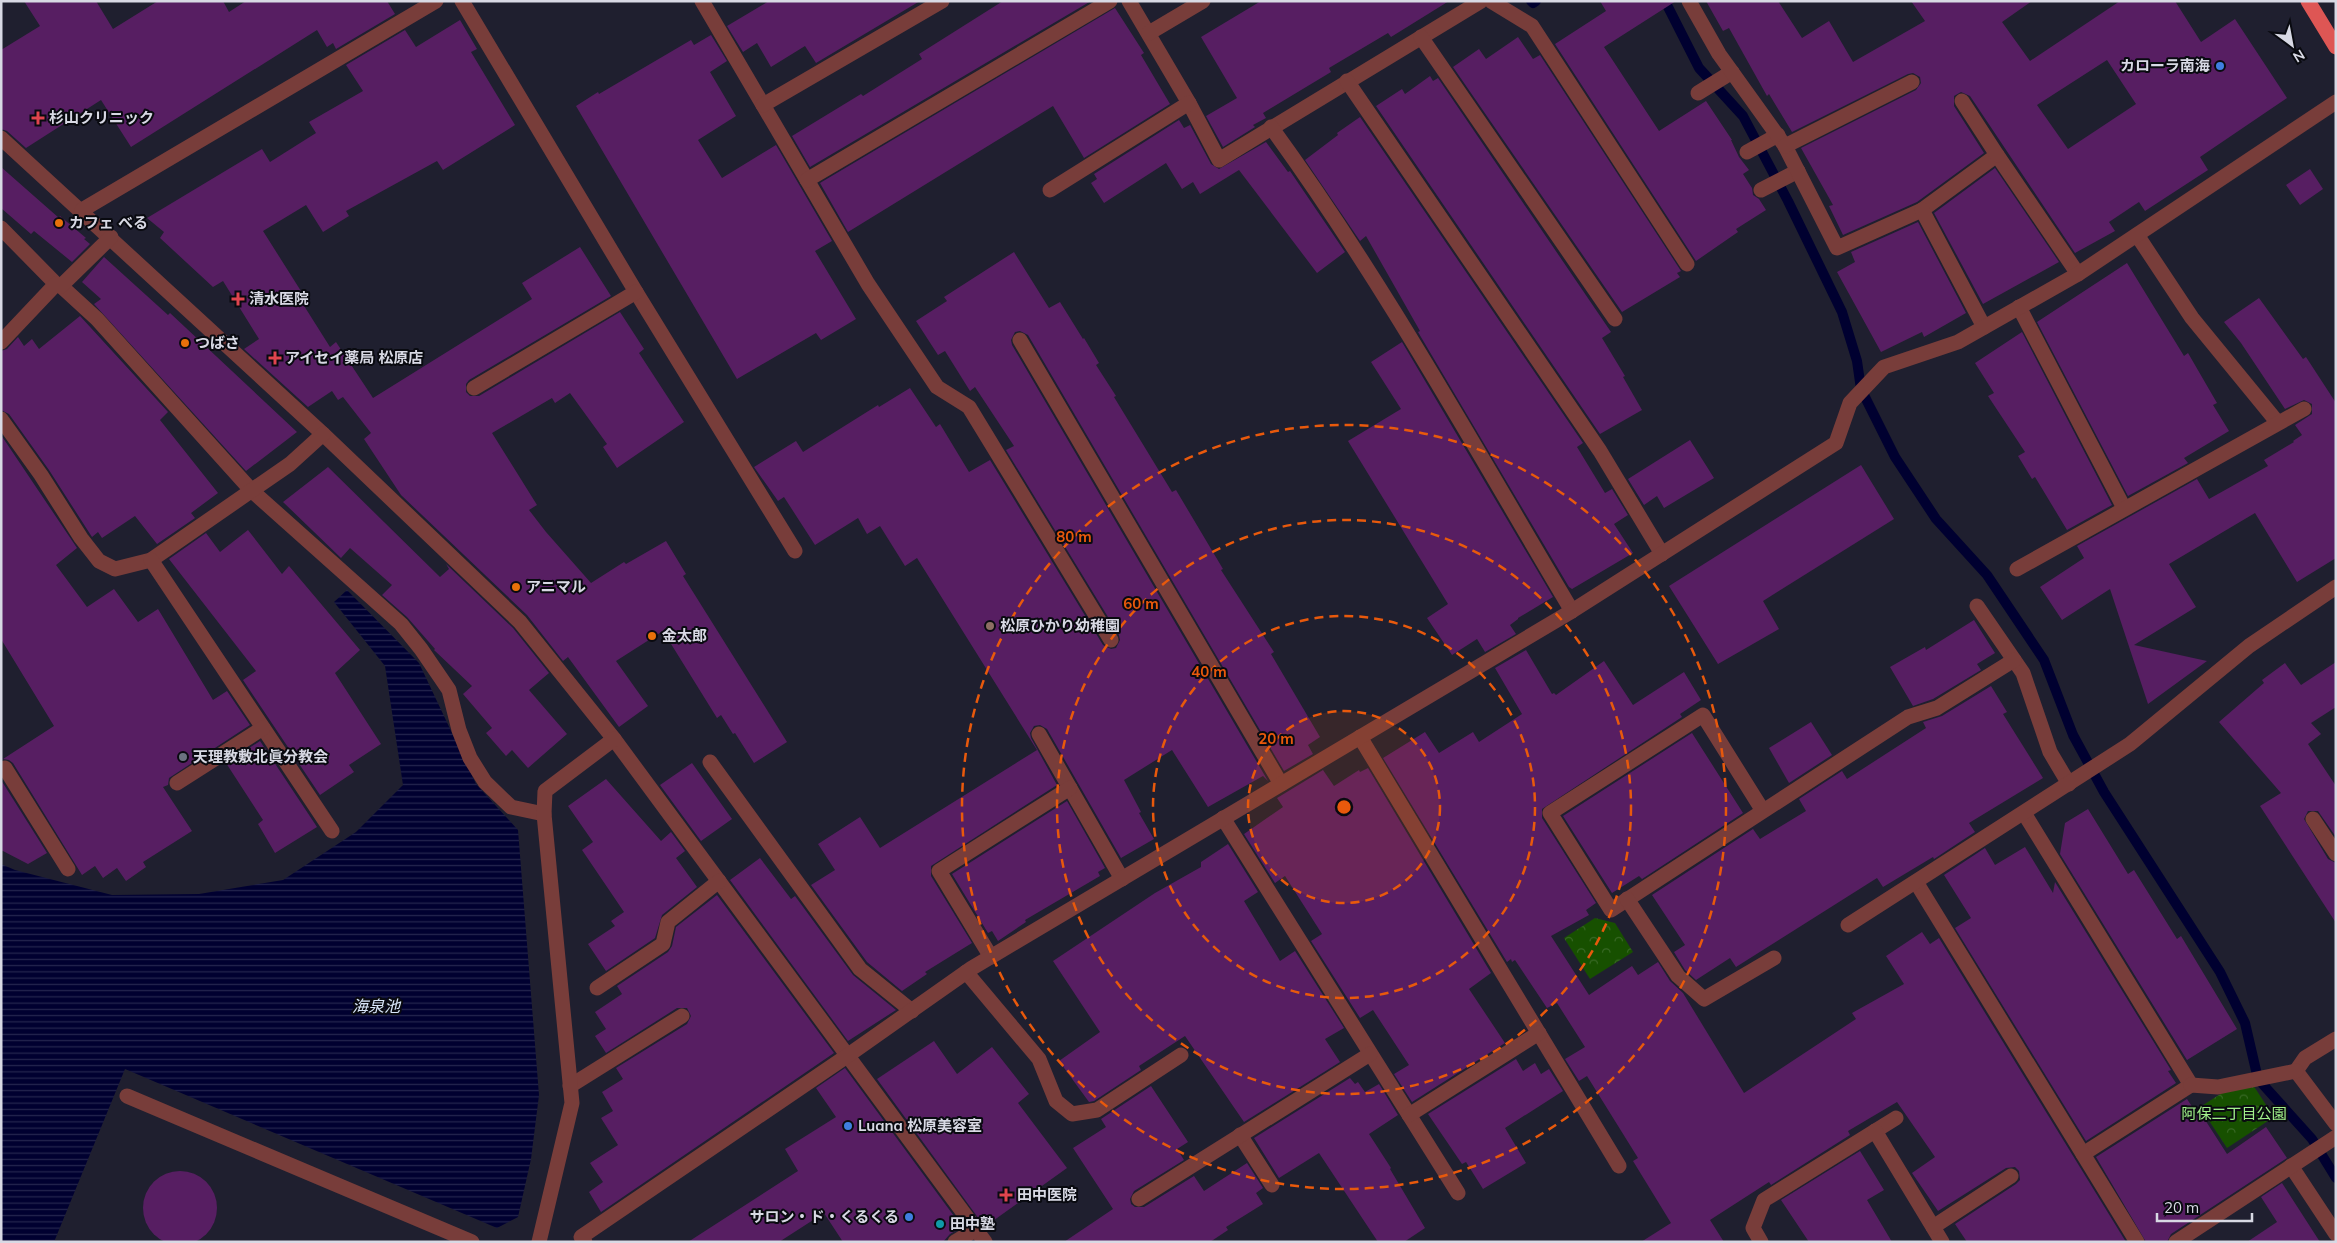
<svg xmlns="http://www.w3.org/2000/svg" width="2337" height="1243" font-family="Mulish,'Noto Sans JP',sans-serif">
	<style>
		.park { fill: url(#park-crowns) }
		.water { fill: url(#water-rules) }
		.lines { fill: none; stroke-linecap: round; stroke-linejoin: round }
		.stream { stroke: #000030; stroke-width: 10 }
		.building { fill: #571e62; fill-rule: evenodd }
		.service { stroke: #783d3a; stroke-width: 15 }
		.minor { stroke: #783d3a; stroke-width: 15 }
		.trunk { stroke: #de5654; stroke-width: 15 }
		.ring { fill: none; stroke: #e8590c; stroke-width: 2.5; stroke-dasharray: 9 6 }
		.shop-dot { fill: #3f7fe0; stroke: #090a10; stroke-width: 2 }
		.health-dot { fill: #e0444e; stroke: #090a10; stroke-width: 2 }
		.food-dot { fill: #e8710a; stroke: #090a10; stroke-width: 2 }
		.education-dot { fill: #8d6e63; stroke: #090a10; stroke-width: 2 }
		.worship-dot { fill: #6b7280; stroke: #090a10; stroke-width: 2 }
		.culture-dot { fill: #0f9aa8; stroke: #090a10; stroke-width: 2 }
		.labels { text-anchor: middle; stroke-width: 4; stroke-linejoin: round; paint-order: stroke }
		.poi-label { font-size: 15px; font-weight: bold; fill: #d8d9e4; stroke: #090a10; text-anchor: start }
		.park-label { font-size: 15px; fill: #a2f18b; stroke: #090a10 }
		.water-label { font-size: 16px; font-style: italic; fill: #d8e5f9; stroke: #090a10 }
		.centre { fill: #e8590c; stroke: #090a10; stroke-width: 2.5 }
		.ring-label { font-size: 15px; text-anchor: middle; font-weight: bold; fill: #e8590c; stroke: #090a10; stroke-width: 4; stroke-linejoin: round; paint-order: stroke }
	</style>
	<defs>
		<pattern id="park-crowns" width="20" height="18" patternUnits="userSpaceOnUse" patternTransform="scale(1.25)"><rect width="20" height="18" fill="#175000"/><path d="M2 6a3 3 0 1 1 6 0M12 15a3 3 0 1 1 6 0" fill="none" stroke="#386925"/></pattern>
		<pattern id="water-rules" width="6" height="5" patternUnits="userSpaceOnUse" patternTransform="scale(1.25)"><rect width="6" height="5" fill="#000030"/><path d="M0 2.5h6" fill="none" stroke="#24254e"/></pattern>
	</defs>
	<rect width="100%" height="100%" fill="#1f1f2f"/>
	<g class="park">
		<polygon points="1595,918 1615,923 1633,952 1590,979 1564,938"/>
		<polygon points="2253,1085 2274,1117 2227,1148 2200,1107 2222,1093"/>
	</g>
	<polygon class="water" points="347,590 419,663 476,784 518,830 539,1095 531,1159 518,1217 497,1228 125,1069 54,1242 1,1242 1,864 15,870 112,895 199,894 283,880 356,832 403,785 385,666 334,602"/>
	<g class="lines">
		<g class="stream">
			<polyline points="1531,1 1533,3 1536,1"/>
			<polyline points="1665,1 1699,68 1743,116 1788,201 1842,312 1857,361 1861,389 1895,457 1936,519 1987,575 2044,660 2073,735 2104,792 2220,972 2245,1023 2258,1079 2312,1139 2336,1178"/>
		</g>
	</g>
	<g class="building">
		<polygon points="24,1 96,1 113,29 158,1 223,1 229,12 246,1 387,1 395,14 336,49 333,43 327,47 317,30 131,147 101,100 26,148 7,131 1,129 1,50 40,26"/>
		<polygon points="769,1 920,1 816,63 805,46 771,67 757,43 743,52 727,26"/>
		<polygon points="1003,1 1091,1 810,167 792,136 861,94 863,96 922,59 919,54"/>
		<polygon points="1261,1 1449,1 1391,37 1388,33 1329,68 1331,72 1263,113 1266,118 1253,125 1255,127 1223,147 1206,116 1237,98 1201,37"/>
		<polygon points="1600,1 1676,1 1604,47 1659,131 1706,101 1732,140 1731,140 1739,157 1749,170 1743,174 1752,188 1753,195 1759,199 1766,210 1736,229 1738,232 1696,261 1555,44 1606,11"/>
		<path d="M1706,1h72l24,37 27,-17 24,41 72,-41 -14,-20h121l-30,21 28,39 90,-60h55l26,41 34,-23 52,79 -87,59 8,13 -63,41 -6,-9 -30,20 6,9 -40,22 -105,-157 -9,-4 -7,4v10l30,47 -67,49 -74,33 -14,-29 4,-1 -32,-57 115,-58 5,-7 -1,-6 -7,-4 -5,1 -116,58 -23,-38 -2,2 -38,-68 -6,3zM2107,60l29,44 -68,45 -31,-44z"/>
		<polygon points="1115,8 1144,53 1141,55 1170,104 1084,158 1053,106 848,232 820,183"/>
		<polygon points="460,20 477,49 471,52 515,125 443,170 437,161 346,211 349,216 323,232 306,205 263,231 306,299 301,301 330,347 336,342 373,398 532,299 522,283 580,247 611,296 469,380 466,384 466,392 470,396 479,396 620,312 644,349 639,353 684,422 617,468 603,447 607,444 570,393 555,403 552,398 492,433 537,505 529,510 546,532 591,583 624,562 626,564 666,541 686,574 683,576 787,742 754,763 735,733 733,734 721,715 717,718 663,631 616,661 648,706 619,727 568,657 563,661 527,615 401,495 364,439 371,433 343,397 338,400 332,391 308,407 244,349 259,339 223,281 213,287 160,238 164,232 147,218 262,149 270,162 316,133 309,122 363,91 346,65 405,30 416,47"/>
		<polygon points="711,35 727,61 710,72 736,116 698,140 722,178 776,145 832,241 815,251 856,319 821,340 816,333 737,379 576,106 598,92 599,94 691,40 694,45"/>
		<polygon points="1518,37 1533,59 1540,55 1681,271 1677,273 1680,277 1622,312 1453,67 1479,49 1486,59"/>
		<polygon points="1430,76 1433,81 1438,78 1611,332 1602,338 1625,376 1623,377 1642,410 1600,434 1376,106 1402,89 1405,94"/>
		<polygon points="1360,117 1583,443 1577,447 1605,493 1612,489 1628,515 1614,524 1633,553 1572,589 1569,587 1418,332 1420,331 1366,236 1360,241 1305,160 1338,135 1337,133"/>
		<polygon points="1179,120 1184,128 1190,125 1211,164 1219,169 1266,142 1288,172 1290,171 1345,252 1317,273 1239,170 1200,194 1193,182 1182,189 1166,163 1104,203 1091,183 1097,179 1094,174"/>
		<polygon points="1,167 59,218 60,216 86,238 84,239 90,244 72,262 34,231 31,234 1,208"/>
		<polygon points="1995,168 2059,262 1983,304 1934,213"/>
		<polygon points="2310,169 2323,189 2300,205 2286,185"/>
		<polygon points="1918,222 1966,313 1924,337 1922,332 1881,352 1837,272 1855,262 1851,252"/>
		<polygon points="1014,252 1049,308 1060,302 1083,339 1084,338 1099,363 1096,365 1116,396 1114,397 1172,492 1176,490 1223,569 1221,570 1274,652 1271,654 1320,737 1308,745 1313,754 1284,771 1028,335 1020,331 1015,332 1011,340 1012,345 1268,781 1263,776 1208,807 1172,750 1124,780 1141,812 1139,813 1154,839 1121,858 1047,729 1040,725 1034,726 1030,733 1031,738 1057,785 931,866 931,876 972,943 925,972 927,974 902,991 867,962 811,885 835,870 818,844 860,817 880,848 1037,750 917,558 905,566 880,526 867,534 858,518 815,545 784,497 778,501 754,467 796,441 803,452 878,405 879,407 910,388 936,427 940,424 969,472 990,460 1103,645 1111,649 1116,648 1120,640 1119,635 1006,450 1014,446 975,387 970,391 945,351 938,355 916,321 947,301 944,297"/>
		<polygon points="104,257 168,315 170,313 297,432 246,471 94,304 101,299 82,282"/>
		<polygon points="2127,263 2184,356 2188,353 2217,403 2213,405 2229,431 2184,458 2188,463 2128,496 2037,322"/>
		<polygon points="2259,298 2303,359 2306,357 2336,403 2336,558 2297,582 2255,513 2169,564 2196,607 2134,645 2207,661 2148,704 2110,589 2062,620 2040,587 2084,558 2077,546 2197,479 2209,499 2268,466 2264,460 2294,442 2293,441 2302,435 2295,425 2312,414 2312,404 2304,400 2285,409 2241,343 2224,322"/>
		<polygon points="80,316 168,412 160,420 218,493 191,513 195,518 157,544 135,516 102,538 98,532 92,537 49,470 9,414 1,410 1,351 7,349 18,337 24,346 32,339 39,349"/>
		<polygon points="2022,332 2112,505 2067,530 2035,477 2032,479 2018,456 2025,452 1988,396 1994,393 1975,363"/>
		<polygon points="1402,342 1553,597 1518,618 1518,619 1510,625 1516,634 1485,652 1477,639 1452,655 1427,618 1448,604 1348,441 1401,409 1371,362"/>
		<polygon points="1,435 77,548 56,565 87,607 114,589 138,622 158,609 213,700 227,691 250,725 169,778 168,785 163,787 192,831 143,862 146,867 126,881 117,868 103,878 95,866 82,875 13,763 9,760 3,759 54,726 1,639"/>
		<polygon points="1690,440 1714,478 1664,508 1657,496 1644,505 1628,479"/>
		<polygon points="1861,465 1894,519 1763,601 1779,629 1718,664 1669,586"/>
		<polygon points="328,467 440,577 449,569 446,564 513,628 549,673 529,690 567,734 528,768 512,750 506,756 486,733 492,728 463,694 472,686 434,650 435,649 407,617 382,595 392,585 350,548 341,558 283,502"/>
		<polygon points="248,530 282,574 289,566 360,650 335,673 381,744 349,765 354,772 320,795 243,680 256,671 169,559 206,533 220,552"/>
		<polygon points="1974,620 1995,653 1977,664 1981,670 1933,699 1913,706 1890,667 1925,647 1926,650"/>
		<polygon points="1526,650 1552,694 1554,693 1556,695 1604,661 1633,705 1684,672 1701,700 1680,714 1682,717 1542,809 1542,818 1596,903 1586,910 1589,915 1551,936 1589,995 1632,966 1638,975 1658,962 1670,981 1683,993 1744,1093 1856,1019 1852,1013 1904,984 1886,956 1922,932 1930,944 1939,938 2126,1242 1967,1242 1955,1224 2016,1184 2020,1180 2019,1171 2015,1167 2006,1168 1938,1211 1912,1173 1935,1157 1897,1102 1848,1131 1850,1135 1771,1185 1769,1182 1710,1220 1724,1242 1641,1242 1671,1223 1633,1161 1638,1158 1587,1076 1579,1081 1565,1059 1585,1047 1557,1003 1547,1008 1515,960 1512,962 1511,959 1507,962 1383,758 1425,732 1439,753 1473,732 1479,742 1522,714 1495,668"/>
		<polygon points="2336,662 2336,707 2311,723 2321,734 2308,744 2336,786 2336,837 2318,811 2308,811 2304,819 2328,859 2336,863 2336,923 2260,806 2281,793 2219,722 2264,683 2262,680 2285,663 2301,685"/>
		<polygon points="1991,686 2007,712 2003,714 2043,778 1969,823 1975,832 1934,859 1933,857 1883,887 1877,878 1736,967 1730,958 1696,980 1685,970 1674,952 1685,945 1652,895 1753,829 1760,839 1806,811 1799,799 1842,771 1847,779 1926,728 1923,722 1942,716"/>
		<polygon points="1811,722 1832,755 1789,783 1769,748"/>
		<polygon points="1692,733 1743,813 1642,879 1639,876 1612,893 1563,816"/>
		<polygon points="260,741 317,827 275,853 258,824 263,820 226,763"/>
		<polygon points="692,763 732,819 701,841 660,785"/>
		<polygon points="1368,768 1491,973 1469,989 1505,1043 1412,1102 1394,1074 1409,1065 1373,1010 1360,1018 1311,941 1322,934 1285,876 1275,883 1244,834 1283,807 1277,798 1323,770 1334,786 1359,770 1360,772"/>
		<polygon points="606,779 661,841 671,832 685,851 676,858 697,887 662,915 655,938 606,971 588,944 615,926 611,921 624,912 582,850 593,842 568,806"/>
		<polygon points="1,780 47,853 28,864 1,850"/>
		<polygon points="1067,801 1105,868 1098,872 1100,876 1025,920 1026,922 998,941 992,931 988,933 952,874"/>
		<polygon points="2088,809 2128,874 2134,870 2177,939 2181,936 2237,1029 2187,1060 2060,854 2065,823"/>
		<polygon points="1228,844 1258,892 1244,901 1280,961 1295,951 1344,1028 1325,1039 1340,1062 1244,1122 1185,1036 1139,1066 1141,1070 1094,1101 1089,1102 1059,1061 1100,1032 1053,961 1155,893 1201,867 1201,862"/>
		<polygon points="2025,847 2053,893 2055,882 2171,1070 2168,1071 2176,1083 2086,1141 1955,928 1971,918 1944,875 1985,848 1995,865"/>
		<polygon points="760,858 791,899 795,896 853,975 896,1010 848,1041 730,880"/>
		<polygon points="717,895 834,1053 601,1212 589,1192 603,1182 590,1163 618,1145 601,1118 613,1111 602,1092 623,1079 616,1068 687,1024 691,1016 687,1008 677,1008 606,1053 595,1036 606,1029 595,1012 622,994 617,986 668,952 672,946 676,927"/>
		<polygon points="934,1041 957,1074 992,1047 1029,1094 1018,1103 1067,1168 990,1223 985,1215 979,1219 877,1079"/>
		<polygon points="1516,1059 1523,1071 1535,1063 1541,1074 1549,1069 1563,1091 1505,1128 1526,1163 1483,1189 1466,1162 1462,1164 1428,1114"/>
		<polygon points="845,1068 962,1227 950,1234 943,1242 843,1242 824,1213 779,1242 688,1242 798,1171 785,1149 836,1117 816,1088"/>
		<polygon points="1350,1078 1355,1084 1358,1082 1365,1092 1379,1084 1398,1115 1369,1134 1391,1168 1390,1169 1425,1228 1404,1242 1378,1242 1319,1153 1279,1178 1254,1138"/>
		<polygon points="1151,1086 1188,1142 1177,1149 1184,1160 1134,1191 1130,1199 1131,1204 1135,1207 1144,1207 1194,1176 1204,1191 1247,1163 1263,1188 1256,1193 1263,1204 1226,1227 1228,1230 1210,1242 1064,1242 1113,1209 1073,1148 1106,1127 1101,1119"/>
		<polygon points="2187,1099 2197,1114 2200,1112 2227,1154 2266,1127 2287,1158 2171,1234 2167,1242 2146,1242 2096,1157"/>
		<polygon points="1860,1151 1884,1190 1867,1200 1892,1242 1809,1242 1781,1200"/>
		<circle cx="180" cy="1208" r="37"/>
		<polygon points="2282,1183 2320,1242 2247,1242 2277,1222 2261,1197"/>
	</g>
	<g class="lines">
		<g class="service">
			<polyline points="1698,93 1732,72"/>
			<polyline points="1747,152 1778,135"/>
			<polyline points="1761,190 1798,171"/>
			<polyline points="2313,819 2336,854"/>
			<polyline points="966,972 1039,1059 1056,1101 1072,1114 1097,1110 1181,1055"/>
			<polyline points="127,1096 472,1242"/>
			<polyline points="1761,1242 1753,1228 1764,1200 1896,1118"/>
		</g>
		<g class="minor">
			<polyline points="462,1 636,292 795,551"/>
			<polyline points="702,1 868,284 937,387 969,407 1111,640"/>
			<polyline points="1129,1 1189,103 1219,160 1481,1"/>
			<polyline points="1491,1 1532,26 1687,264"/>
			<polyline points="1689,1 1719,54 1785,146 1837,248 1922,210 1997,155 2078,274"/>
			<polyline points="1149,33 1203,1"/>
			<polyline points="1421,37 1615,319"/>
			<polyline points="1347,81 1600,451 1662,554"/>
			<polyline points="1962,101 1997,155"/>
			<polyline points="763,105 942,1"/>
			<path d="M1271,127c112,154 204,321 301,484"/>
			<polyline points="1,138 323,434 520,622 614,739 985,1242"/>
			<polyline points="1785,146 1912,82"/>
			<polyline points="807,180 1110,1"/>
			<polyline points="1050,190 1189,103"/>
			<polyline points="82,210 436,1"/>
			<polyline points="1922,210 1984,327"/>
			<polyline points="1,228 56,284"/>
			<polyline points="2137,235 2192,318 2278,423"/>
			<polyline points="61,286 97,319 251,490 401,624 421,649 449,690 459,730 470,758 485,782 511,807 544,814"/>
			<polyline points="2019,307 2124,508"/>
			<polyline points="1020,340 1281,784"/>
			<polyline points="1,342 56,284 61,286 111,237"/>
			<polyline points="474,388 636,292"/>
			<polyline points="1,419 41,475 81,538 99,561 115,569 151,560 290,464 323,434"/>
			<polyline points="151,560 332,831"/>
			<polyline points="2017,569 2304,409"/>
			<polyline points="1977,606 2023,673 2050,752 2069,784"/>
			<polyline points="1039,734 1122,879"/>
			<polyline points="1360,737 1619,1166"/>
			<polyline points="710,762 860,969 912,1011"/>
			<polyline points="5,768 68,869"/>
			<polyline points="177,783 263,728"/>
			<polyline points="1763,811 1703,715 1550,813 1611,910 1908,717 1937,708 2014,660"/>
			<polyline points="2024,813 2191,1085 2083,1154"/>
			<polyline points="1223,818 1458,1193"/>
			<polyline points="1916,882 2137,1242"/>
			<polyline points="1627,899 1678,976 1704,999 1774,958"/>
			<polyline points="1848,925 2130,744 2249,646 2336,587"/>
			<polyline points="991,957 939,871 1070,788"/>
			<polyline points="597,988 663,944 668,922 719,881"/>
			<polyline points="2336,1039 2305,1058 2296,1071 2336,1124"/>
			<polyline points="2191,1085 2218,1087 2296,1071"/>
			<polyline points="570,1086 682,1016"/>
			<polyline points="1409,1115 1539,1033"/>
			<polyline points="1875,1131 1942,1242"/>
			<polyline points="1240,1135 1272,1185"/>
			<polyline points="2291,1166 2336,1234"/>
			<polyline points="1139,1199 1370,1054"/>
			<polyline points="1933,1227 2011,1176"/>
			<polyline points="539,1242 572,1103 544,814 545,791 614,739"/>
			<polyline points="585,1242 581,1237 847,1056 972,968 1572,611 1836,443 1850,403 1884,367 1958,342 2078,274 2336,102"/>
			<polyline points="955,1242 975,1230"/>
			<polyline points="2176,1242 2336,1137"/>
		</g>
		<polyline class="trunk" points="2308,1 2336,47"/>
	</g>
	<circle cx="1344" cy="807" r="96" fill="#e8590c" fill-opacity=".12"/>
	<g class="ring">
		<circle cx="1344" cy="807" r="96"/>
		<circle cx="1344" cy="807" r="191"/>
		<circle cx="1344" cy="807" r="287"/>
		<circle cx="1344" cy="807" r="382"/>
	</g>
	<g class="shop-dot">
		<circle cx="2220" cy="66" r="5"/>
		<circle cx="848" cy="1126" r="5"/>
		<circle cx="909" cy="1217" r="5"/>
	</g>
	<g class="health-dot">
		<path d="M35.5 110.5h5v5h5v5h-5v5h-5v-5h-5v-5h5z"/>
		<path d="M235.5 291.5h5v5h5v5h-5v5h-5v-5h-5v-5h5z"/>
		<path d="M272.5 350.5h5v5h5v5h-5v5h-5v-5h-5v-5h5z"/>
		<path d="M1003.5 1187.5h5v5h5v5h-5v5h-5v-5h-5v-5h5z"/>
	</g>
	<g class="food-dot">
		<circle cx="59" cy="223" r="5"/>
		<circle cx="185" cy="343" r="5"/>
		<circle cx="516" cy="587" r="5"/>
		<circle cx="652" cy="636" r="5"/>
	</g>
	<circle class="education-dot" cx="990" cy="626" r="5"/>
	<circle class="worship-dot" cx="183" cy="757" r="5"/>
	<circle class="culture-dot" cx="940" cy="1224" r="5"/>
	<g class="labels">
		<g class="poi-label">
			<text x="2210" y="71" text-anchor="end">カローラ南海</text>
			<text x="49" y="123">杉山クリニック</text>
			<text x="69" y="228">カフェ べる</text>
			<text x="249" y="304">清水医院</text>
			<text x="195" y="348">つばさ</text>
			<text x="285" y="363">アイセイ薬局 松原店</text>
			<text x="526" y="592">アニマル</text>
			<text x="1000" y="631">松原ひかり幼稚園</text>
			<text x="662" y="641">金太郎</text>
			<text x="193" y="762">天理教敷北眞分教会</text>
			<text x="858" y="1131">Luana 松原美容室</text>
			<text x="1017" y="1200">田中医院</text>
			<text x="899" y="1222" text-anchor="end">サロン・ド・くるくる</text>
			<text x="950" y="1229">田中塾</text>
		</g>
		<g class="park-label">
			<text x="2234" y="1119">阿保二丁目公園</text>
		</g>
		<g class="water-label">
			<text x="376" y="1012">海泉池</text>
		</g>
	</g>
	<circle cx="1344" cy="807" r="8" class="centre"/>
	<g class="ring-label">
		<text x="1074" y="542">80 m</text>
		<text x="1141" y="609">60 m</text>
		<text x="1209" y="677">40 m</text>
		<text x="1276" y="744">20 m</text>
	</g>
	<rect width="2337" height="1243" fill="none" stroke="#d8d9e4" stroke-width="5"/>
	<g transform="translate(2292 45) rotate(148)" stroke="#090a10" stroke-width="4" paint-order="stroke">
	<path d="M0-4L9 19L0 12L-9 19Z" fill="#d8d9e4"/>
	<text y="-8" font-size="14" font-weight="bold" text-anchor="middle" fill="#d8d9e4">N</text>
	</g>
	<path d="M2157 1213v8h95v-8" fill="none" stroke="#d8d9e4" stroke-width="2.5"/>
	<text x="2164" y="1213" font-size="15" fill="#d8d9e4" stroke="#090a10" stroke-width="4" paint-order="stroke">20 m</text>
</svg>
